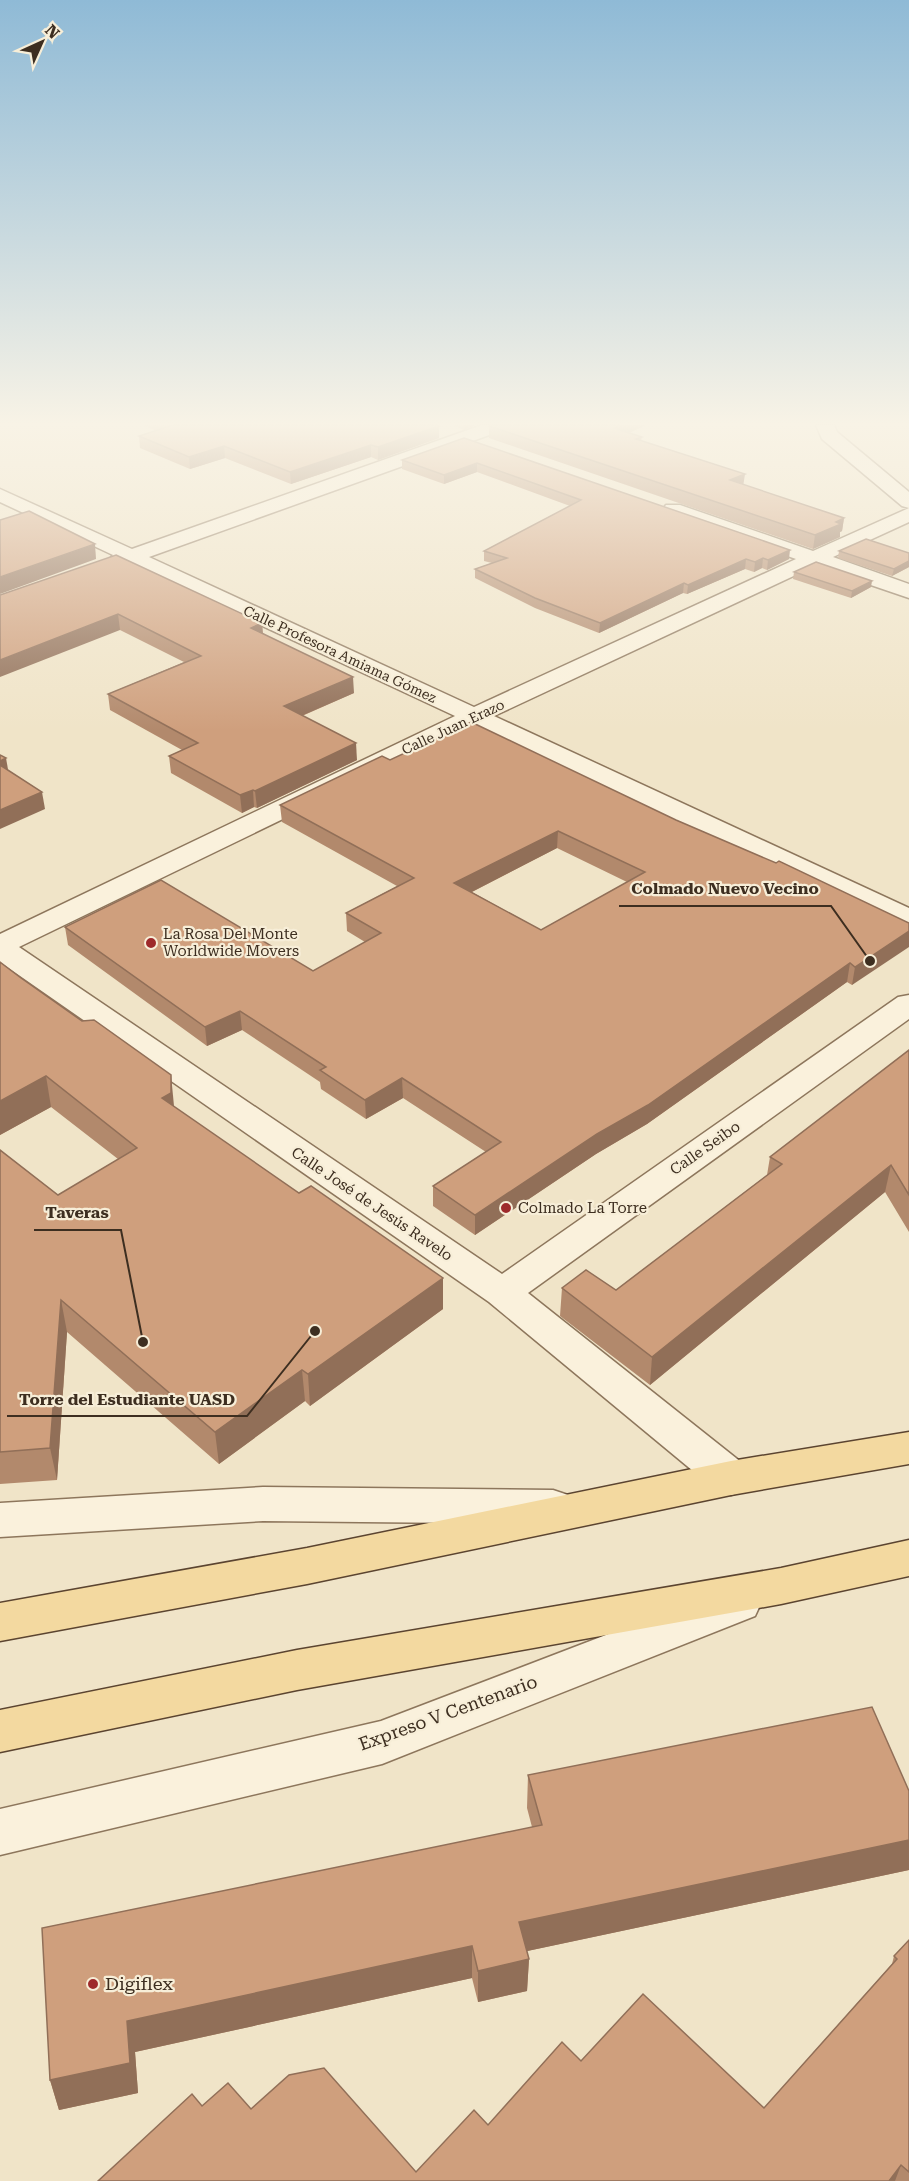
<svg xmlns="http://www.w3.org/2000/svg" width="909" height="2181" font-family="'Roboto Serif',serif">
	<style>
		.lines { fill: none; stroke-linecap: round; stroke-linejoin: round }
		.minor-casing { stroke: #8d765c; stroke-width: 3 }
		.tertiary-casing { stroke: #8d765c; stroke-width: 3 }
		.primary-casing { stroke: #5b4430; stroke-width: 3 }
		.minor { fill: #faf1dc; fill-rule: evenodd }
		.tertiary { fill: #faf1dc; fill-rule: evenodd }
		.primary { fill: #f3d9a0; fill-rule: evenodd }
		.wall { fill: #b2896c; fill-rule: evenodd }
		.shaded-wall { fill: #916f58 }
		.building { fill: #cf9f7d; stroke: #916f58; stroke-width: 1.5; fill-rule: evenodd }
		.poi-dot { fill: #9e2a2b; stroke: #f7eed8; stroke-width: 2 }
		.labels { text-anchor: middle; stroke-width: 4.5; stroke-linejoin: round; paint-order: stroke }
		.far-street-label { font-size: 14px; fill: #3d2e20; stroke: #f7eed8 }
		.poi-label { font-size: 15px; fill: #3d2e20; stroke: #f7eed8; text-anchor: start }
		.street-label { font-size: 15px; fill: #3d2e20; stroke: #f7eed8 }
		.near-street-label { font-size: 18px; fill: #3d2e20; stroke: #f7eed8 }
		.near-poi-label { font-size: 18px; fill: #3d2e20; stroke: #f7eed8; text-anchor: start }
		.leader { fill: none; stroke: #3d2e20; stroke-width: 2 }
		.callout-dot { fill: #3d2e20; stroke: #f7eed8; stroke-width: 2 }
		.callout-label { font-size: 16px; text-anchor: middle; font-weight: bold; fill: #3d2e20; stroke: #f7eed8; stroke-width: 4.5; stroke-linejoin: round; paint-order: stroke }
	</style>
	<rect width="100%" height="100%" fill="#f0e4c8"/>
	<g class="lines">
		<g class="minor-casing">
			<g id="minor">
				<polygon points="482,425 509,425 506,429 149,557 474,707 796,559 666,513 663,509 666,505 680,505 813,551 909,508 902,506 822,439 816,425 834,425 837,432 909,492 909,522 833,557 909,584 909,598 815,566 494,716 909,908 909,928 899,925 475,726 19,947 502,1274 898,997 909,995 909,1019 528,1293 746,1466 752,1478 746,1490 731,1495 716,1490 489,1302 0,962 0,934 455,716 130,564 120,566 113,564 109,560 113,555 0,502 0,489 132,549"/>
				<polygon points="739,1584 755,1590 761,1603 755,1616 382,1764 0,1855 0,1809 381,1721"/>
			</g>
		</g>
		<g class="tertiary-casing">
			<polygon id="tertiary" points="263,1487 553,1490 568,1495 574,1507 568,1519 553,1524 263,1521 0,1537 0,1503"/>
		</g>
		<g class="primary-casing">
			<g id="primary">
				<polygon points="909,1432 909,1464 731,1495 307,1584 0,1641 0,1603 307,1548 731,1461"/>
				<polygon points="909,1540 909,1576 781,1604 297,1690 0,1752 0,1710 297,1650 781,1568"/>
			</g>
		</g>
		<use href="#minor" class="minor"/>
		<use href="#tertiary" class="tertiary"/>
		<use href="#primary" class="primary"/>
	</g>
	<g class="wall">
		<polygon points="143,425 437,425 439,438 378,460 371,457 291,484 225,458 190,469 140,448 139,436 157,431"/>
		<polygon points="453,425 475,425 464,430"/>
		<polygon points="646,425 629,433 642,437 641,441 744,485 844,518 842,531 840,532 840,537 813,549 489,438 489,426"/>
		<polygon points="464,438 789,559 767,570 762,568 754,572 745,569 687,594 683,593 599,633 535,608 475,578 475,569 492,563 484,561 484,551 570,506 477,472 444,484 402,469 402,460"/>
		<polygon points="839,551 909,553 909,567 892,576 838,558"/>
		<polygon points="794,572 871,587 851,598 793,579"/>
		<polygon points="0,595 262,623 263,633 354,693 302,716 357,760 257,808 254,807 242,813 171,773 169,756 182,750 110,710 108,694 184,662 120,630"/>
		<path d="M390,760l286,60 233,103 -57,62 -5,-3 -200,142 -51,30 -121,81 -42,-29v-20l53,-34 -83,-54 -37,21 -45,-30 -1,-7 -78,-52 -35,16 -139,-101 -3,-18 248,44 52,-29 -18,-11 -1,-18 51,-27 -115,-64 -2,-17zM557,848l70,34 -86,48 -69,-38z"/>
		<polygon points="0,962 174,1107 443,1309 310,1406 305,1401 219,1464 67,1332 57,1480 0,1484 0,1150 58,1195 118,1159 51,1107 0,1135"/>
		<polygon points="909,1050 909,1232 885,1192 650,1385 560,1316 562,1288 616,1290 767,1175 770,1157"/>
		<polygon points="528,1775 909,1791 909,1870 527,1951 529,1959 527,1991 478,2002 472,1978 135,2052 138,2093 59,2110 50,2080 532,1827 527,1808"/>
		<polygon points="909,1940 909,2181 98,2181 202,2106 251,2109 416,2172 488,2125 581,2061 764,2108 892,1964 894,1956"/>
	</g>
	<g class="shaded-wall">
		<polygon points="464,425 475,425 464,430"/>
		<polygon points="620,425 646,425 613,440 614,428"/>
		<polygon points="439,426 439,438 378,460 378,447"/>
		<polygon points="371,445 371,457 291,484 290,472"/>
		<polygon points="224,446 225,458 190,469 189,457"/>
		<polygon points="477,463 477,472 444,484 444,475"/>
		<polygon points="745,474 743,487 730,480"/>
		<polygon points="844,518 842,531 840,532 840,537 813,549 815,535 836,522"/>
		<polygon points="95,544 96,559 0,594 0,577"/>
		<polygon points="790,550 789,559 767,570 768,560"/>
		<polygon points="763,558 762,568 754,572 755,562"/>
		<polygon points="746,559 745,569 687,594 688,585"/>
		<polygon points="909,561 909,567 892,576 894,569"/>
		<polygon points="872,581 871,587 851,598 852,591"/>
		<polygon points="684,583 683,593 599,633 600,623"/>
		<polygon points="118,614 120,630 0,677 0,660"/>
		<polygon points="262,623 263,639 251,628"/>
		<polygon points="353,677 354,693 285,723 284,706"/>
		<polygon points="356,743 357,760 257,808 255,791"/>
		<polygon points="6,758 9,775 0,779 0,761"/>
		<polygon points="253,790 254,807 242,813 240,795"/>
		<polygon points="42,792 45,809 0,829 0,810"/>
		<polygon points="558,831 557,848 454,901 454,883"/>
		<polygon points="909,931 909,947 852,985 855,967"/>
		<polygon points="850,963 847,982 647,1124 596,1154 475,1235 475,1215"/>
		<polygon points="240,1011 242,1030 207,1046 205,1027"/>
		<polygon points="171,1075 174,1106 174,1124 162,1098"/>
		<polygon points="46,1076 51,1107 0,1135 0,1101"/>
		<polygon points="402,1078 403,1098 366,1119 365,1100"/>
		<polygon points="891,1165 885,1192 650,1385 652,1357"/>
		<polygon points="443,1278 443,1309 310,1406 308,1374"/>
		<polygon points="61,1300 67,1332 57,1480 50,1448"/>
		<polygon points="302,1370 305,1401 219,1464 215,1432"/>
		<polygon points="909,1840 909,1870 518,1953 519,1922"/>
		<polygon points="472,1946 472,1978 135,2052 138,2093 59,2110 50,2080 127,2021"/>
		<polygon points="529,1959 527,1991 478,2002 478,1971"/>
		<polygon points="901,2165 895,2181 889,2181"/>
	</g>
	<g class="building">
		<polygon points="173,425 437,425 439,426 378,447 371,445 290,472 224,446 189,457 139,436"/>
		<polygon points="490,425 620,425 614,428 642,437 636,439 745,474 730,480 844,518 836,522 841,524 815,535 489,426"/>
		<polygon points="464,438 790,550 768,560 763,558 755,562 746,559 688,585 684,583 600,623 535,598 475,569 507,558 484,551 581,500 477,463 444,475 402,460"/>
		<polygon points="29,511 95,544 0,577 0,520"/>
		<polygon points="866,539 909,553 909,561 894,569 839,551"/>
		<polygon points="116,555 262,623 251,628 353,677 284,706 356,743 255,791 253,790 240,795 169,756 198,743 108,694 201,656 118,614 0,660 0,595"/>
		<polygon points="816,562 872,581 852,591 794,572"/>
		<path d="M471,722l205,98 100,43 3,-2 130,62v8l-54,36 -5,-4 -202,142 -51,29 -122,81 -42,-29 68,-44 -99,-64 -37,22 -45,-30 6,-3 -86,-56 -35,16 -140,-100 96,-47 152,91 68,-38 -35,-20 68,-35 -134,-73 102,-49 8,4zM558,831l87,41 -104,58 -87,-47z"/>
		<polygon points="0,755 6,758 0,761"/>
		<polygon points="0,765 42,792 0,810"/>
		<polygon points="0,962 21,978 82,1021 94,1020 171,1075 171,1093 162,1098 299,1193 311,1186 443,1278 308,1374 302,1370 215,1432 61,1300 50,1448 0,1452 0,1150 58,1195 137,1148 46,1076 0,1101"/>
		<polygon points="909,1050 909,1195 891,1165 652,1357 562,1288 586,1270 616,1290 782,1164 770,1157"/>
		<polygon points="872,1707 909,1791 909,1840 519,1922 529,1959 478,1971 472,1946 127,2021 130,2063 50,2080 42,1928 542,1825 528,1775"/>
		<polygon points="909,1940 909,2172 901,2165 889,2181 98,2181 192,2094 202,2106 228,2083 251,2109 289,2075 324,2068 416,2172 474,2110 488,2125 562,2042 581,2061 643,1994 764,2108 897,1959 894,1956"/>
	</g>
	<linearGradient id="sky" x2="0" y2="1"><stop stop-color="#8fbad6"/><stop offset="0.58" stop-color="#f8f3e6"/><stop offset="1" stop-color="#f8f3e6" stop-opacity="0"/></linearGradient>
	<rect width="909" height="731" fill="url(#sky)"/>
	<g class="poi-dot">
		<circle cx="151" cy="943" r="6"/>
		<circle cx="506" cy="1208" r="6"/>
		<circle cx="93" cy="1984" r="6"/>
	</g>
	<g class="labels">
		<g class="far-street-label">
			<text transform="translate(340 654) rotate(25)" y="5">Calle Profesora Amiama Gómez</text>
			<text transform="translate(453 727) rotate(-25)" y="5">Calle Juan Erazo</text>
		</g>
		<g class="poi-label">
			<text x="163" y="939">La Rosa Del Monte<tspan x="163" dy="17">Worldwide Movers</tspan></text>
			<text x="518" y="1213">Colmado La Torre</text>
		</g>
		<g class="street-label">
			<text transform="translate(705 1148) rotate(-35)" y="5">Calle Seibo</text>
			<text transform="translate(372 1204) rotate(34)" y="5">Calle José de Jesús Ravelo</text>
		</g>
		<g class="near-street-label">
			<text transform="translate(448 1713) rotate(-20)" y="6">Expreso V Centenario</text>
		</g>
		<g class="near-poi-label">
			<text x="105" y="1990">Digiflex</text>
		</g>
	</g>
	<path class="leader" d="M870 961L831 906H619M143 1342L121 1230H34M315 1331L247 1416H7"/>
	<g class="callout-dot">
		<circle cx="870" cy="961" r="6"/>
		<circle cx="143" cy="1342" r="6"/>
		<circle cx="315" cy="1331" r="6"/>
	</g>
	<g class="callout-label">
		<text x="725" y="894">Colmado Nuevo Vecino</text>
		<text x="77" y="1218">Taveras</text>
		<text x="127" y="1405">Torre del Estudiante UASD</text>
	</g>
	<g transform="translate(42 42) rotate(45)" stroke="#f7eed8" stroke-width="4.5" paint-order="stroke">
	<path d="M0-4.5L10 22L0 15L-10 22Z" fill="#3d2e20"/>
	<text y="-9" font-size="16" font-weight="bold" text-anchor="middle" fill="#3d2e20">N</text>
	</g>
</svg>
